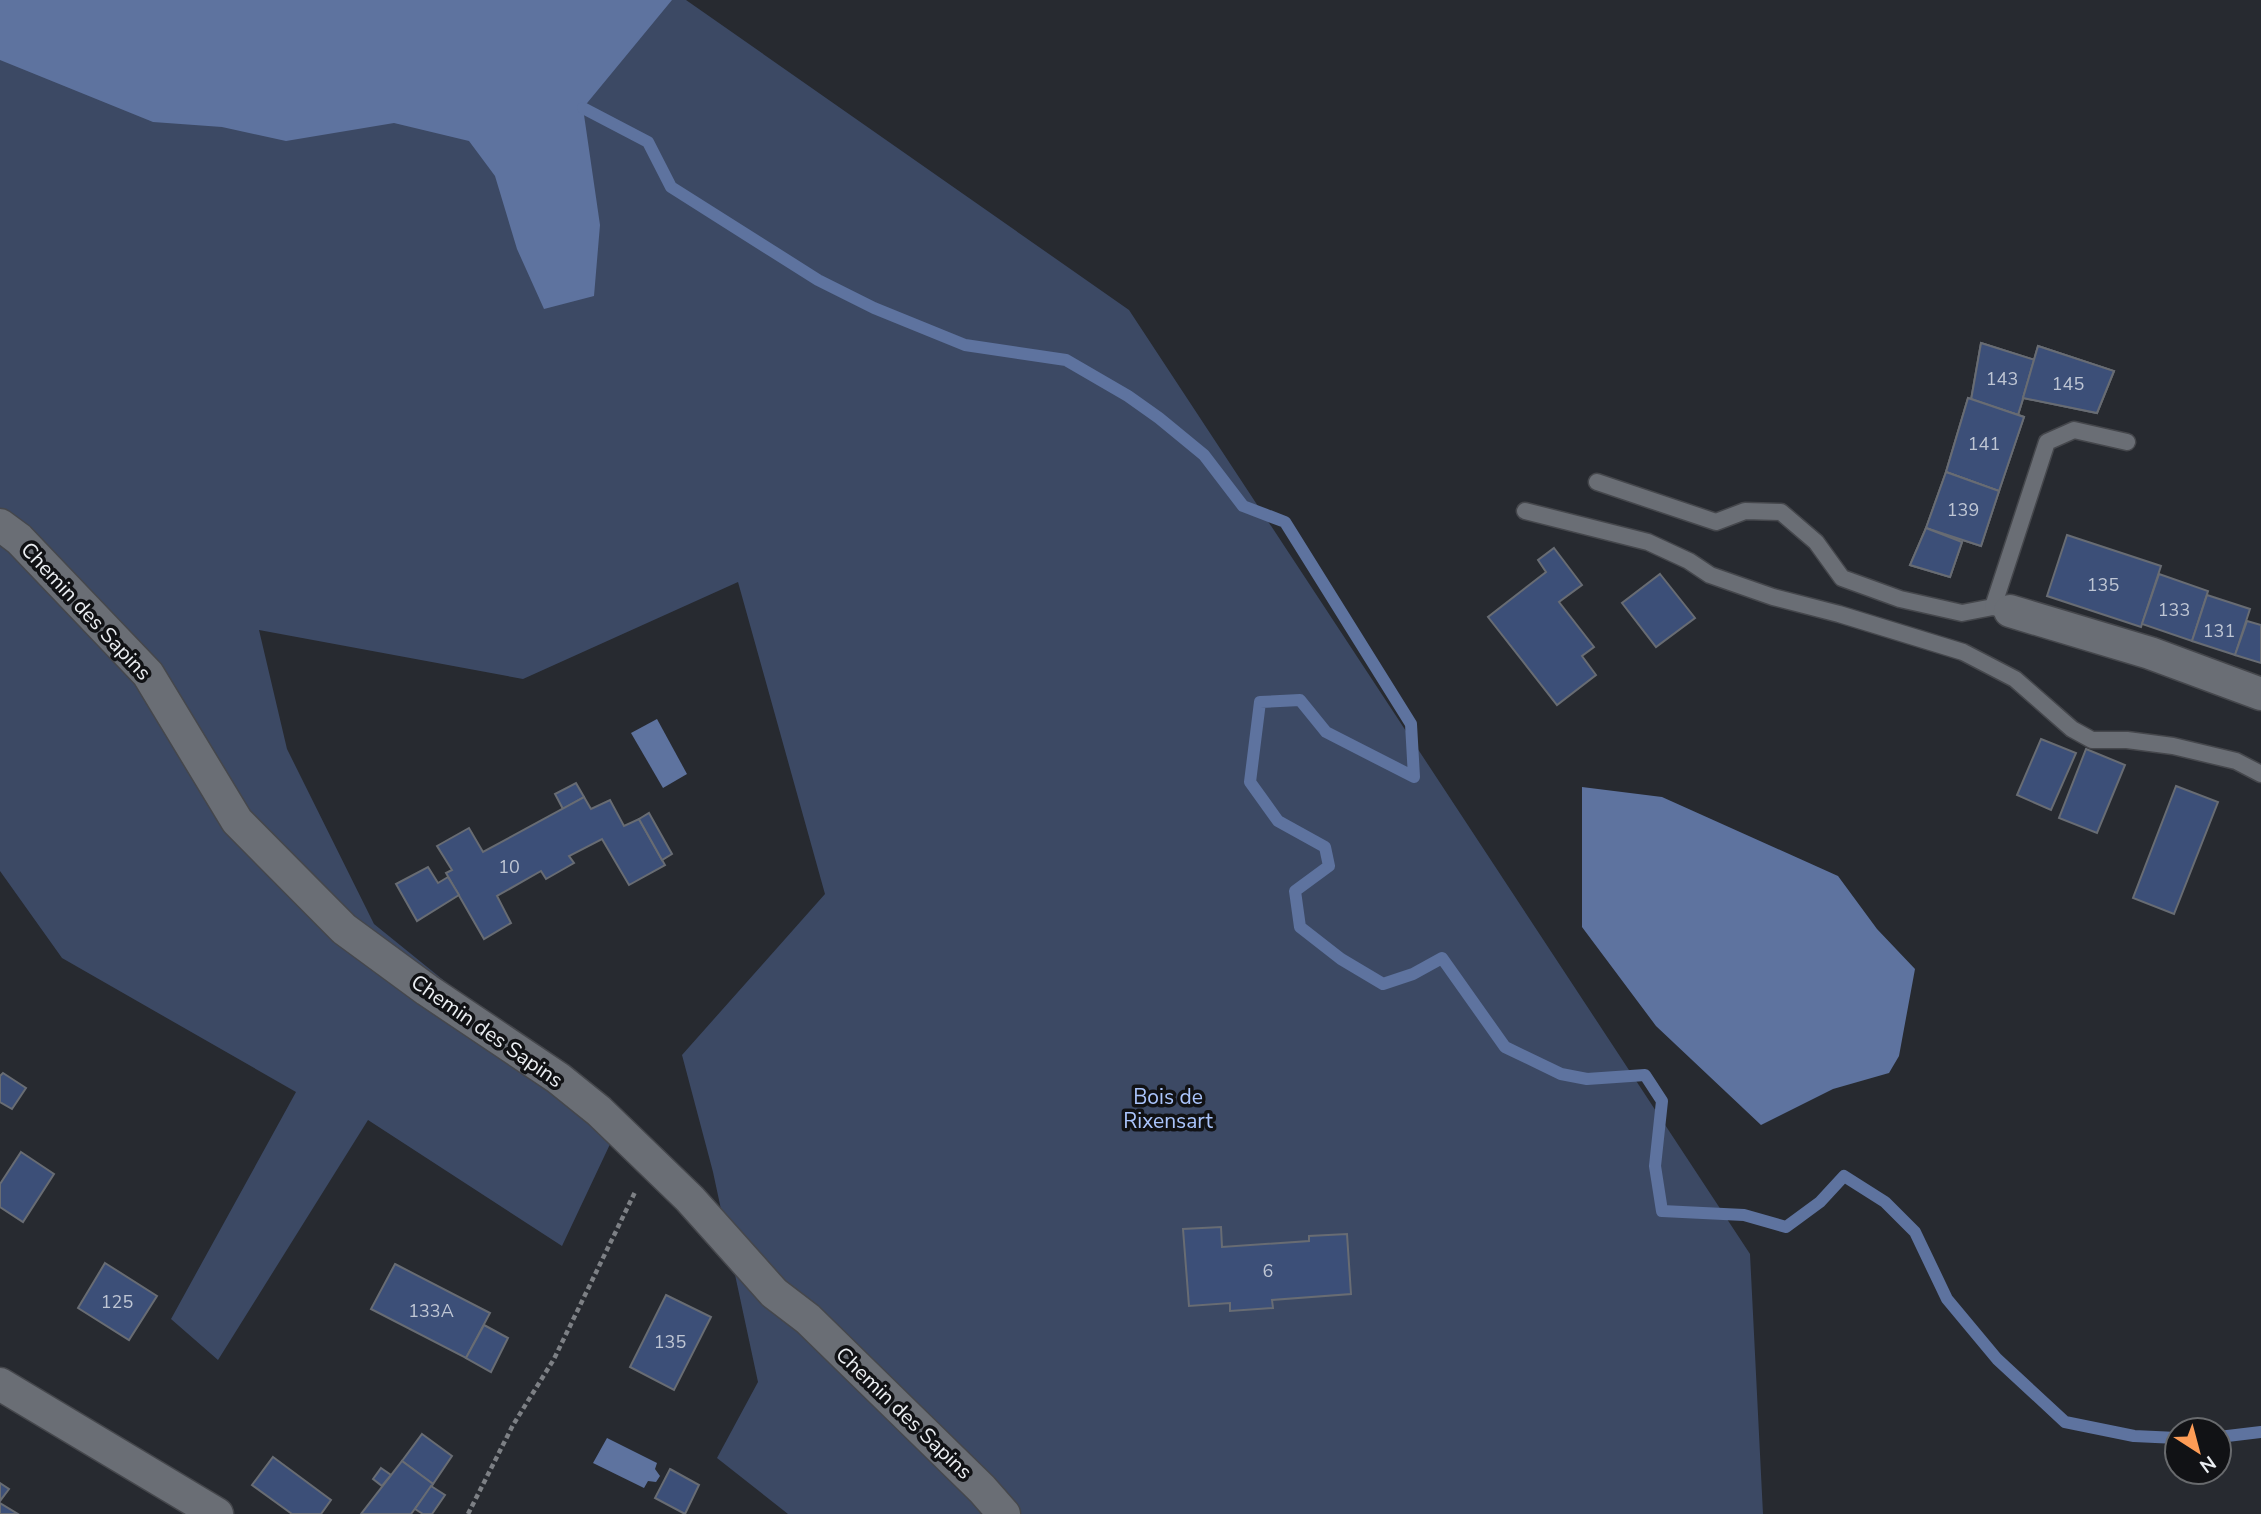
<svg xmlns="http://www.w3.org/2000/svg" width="2261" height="1514" font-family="'Nunito Sans',sans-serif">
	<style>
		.green { fill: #3c4964 }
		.water { fill: #5e739f }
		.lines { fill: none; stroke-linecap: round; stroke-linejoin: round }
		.stream { stroke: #5e739f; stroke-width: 12 }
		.building { fill: #3c4f78; stroke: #686c73; stroke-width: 2 }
		.lane-casing { stroke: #45474c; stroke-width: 19 }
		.street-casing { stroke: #45474c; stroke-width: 35 }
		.path { stroke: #7d8085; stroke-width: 4.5; stroke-dasharray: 5 3.5; stroke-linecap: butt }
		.lane { stroke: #6a6e75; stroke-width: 16 }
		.street { stroke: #6a6e75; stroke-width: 32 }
		.labels { text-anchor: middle; stroke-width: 7; stroke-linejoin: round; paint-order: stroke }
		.number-label { font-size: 18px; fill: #bfc6d4 }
		.street-label { font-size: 21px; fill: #ebeef2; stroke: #111215 }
		.park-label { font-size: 21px; fill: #abc5fc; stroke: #111215 }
	</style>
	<rect width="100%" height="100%" fill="#272a30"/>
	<polygon class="green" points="0,0 686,0 1129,310 1750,1254 1763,1514 788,1514 717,1458 758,1382 713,1172 682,1055 825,894 738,582 523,679 259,630 287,749 374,924 620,1123 562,1246 368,1120 218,1360 171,1319 296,1092 62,958 0,871"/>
	<g class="water">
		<polygon points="0,0 672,0 583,108 600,225 594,296 544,309 517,249 495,176 469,141 394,123 286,141 222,127 153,122 0,60"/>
		<polygon points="657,719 687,774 663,788 631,733"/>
		<polygon points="1582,787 1662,797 1838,876 1877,929 1915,969 1899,1056 1889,1073 1833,1089 1761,1125 1656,1026 1582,927"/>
		<polygon points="607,1438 657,1463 655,1469 660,1476 656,1482 648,1481 644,1488 593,1463"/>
	</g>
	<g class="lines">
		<g class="stream">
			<polyline points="583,108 648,142 671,187 818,280 874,308 965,345 1066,360 1128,396 1159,418 1204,455 1243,506 1285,522 1411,724 1414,777 1326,732 1300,700 1260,702 1250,782 1278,821 1325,847 1329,866 1295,891 1300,927 1341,959 1383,984 1413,974 1442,958 1505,1047 1561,1074 1587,1079 1645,1075 1662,1101 1655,1166 1662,1211 1744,1215 1786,1227 1820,1202 1844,1176 1885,1202 1915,1232 1947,1299 1997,1359 2065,1422 2134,1436 2177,1438"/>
			<polyline points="2219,1437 2261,1432"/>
		</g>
	</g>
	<g class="building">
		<polygon points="1981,343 2035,360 2018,415 1971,400"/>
		<polygon points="1981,343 2035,360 2018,415 1971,400"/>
		<polygon points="2038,346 2114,371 2097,413 2023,398"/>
		<polygon points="2038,346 2114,371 2097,413 2023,398"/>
		<polygon points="1968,398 2024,417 1999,491 1946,472"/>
		<polygon points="1968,398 2024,417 1999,491 1946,472"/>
		<polygon points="1946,472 1999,491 1981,546 1926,528"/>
		<polygon points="1946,472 1999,491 1981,546 1926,528"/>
		<polygon points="1926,528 1962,542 1950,577 1910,565"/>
		<polygon points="1926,528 1962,542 1950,577 1910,565"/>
		<polygon points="2067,535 2161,566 2141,627 2047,596"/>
		<polygon points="1554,548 1582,585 1559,602 1594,647 1582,656 1596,675 1557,705 1488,617 1546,572 1538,560"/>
		<polygon points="1660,574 1695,618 1656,647 1622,603"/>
		<polygon points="2159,574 2208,591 2192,641 2142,624"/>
		<polygon points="2207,595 2250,609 2235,655 2192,641"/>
		<polygon points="2247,621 2261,625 2261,663 2235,655"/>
		<polygon points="2041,739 2076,753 2051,810 2017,795"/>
		<polygon points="2086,749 2125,765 2097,833 2059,818"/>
		<polygon points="576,783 584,797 563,809 555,794"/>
		<polygon points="2176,786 2218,802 2174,914 2133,898"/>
		<polygon points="584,797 591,809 610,800 624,826 639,819 665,865 629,885 602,839 569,856 574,863 546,879 541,871 497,896 511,923 484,939 446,873 452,870 437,846 469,828 483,852"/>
		<polygon points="649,813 672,854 662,860 639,819"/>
		<polygon points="428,867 438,883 448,877 459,895 417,921 396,884"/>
		<polygon points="3,1073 26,1088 12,1109 0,1102 0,1076"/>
		<polygon points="21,1152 54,1174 23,1222 0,1207 0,1184"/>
		<polygon points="1221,1227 1222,1247 1309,1241 1309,1236 1347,1234 1351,1294 1272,1300 1273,1308 1230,1311 1230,1303 1189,1306 1183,1229"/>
		<polygon points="105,1263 157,1296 129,1340 78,1308"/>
		<polygon points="395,1264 490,1313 466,1358 371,1309"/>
		<polygon points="666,1295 711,1317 674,1390 630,1367"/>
		<polygon points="484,1325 508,1338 491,1372 466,1358"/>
		<polygon points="422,1434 452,1456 433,1484 402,1461"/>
		<polygon points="273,1457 331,1500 321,1514 292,1514 252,1485"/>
		<polygon points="402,1461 433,1484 411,1514 361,1514"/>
		<polygon points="381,1468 391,1475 382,1486 373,1479"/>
		<polygon points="670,1469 699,1485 685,1514 655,1498"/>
		<polygon points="0,1483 9,1489 0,1501"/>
		<polygon points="431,1486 445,1495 432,1514 423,1514 415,1509"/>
		<polygon points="0,1503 18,1514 0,1514"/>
	</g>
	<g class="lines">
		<g class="lane-casing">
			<g id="lane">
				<polyline points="1597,482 1716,522 1745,511 1781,512 1816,542 1842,578 1900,599 1962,613 1993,607 2010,611"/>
				<polyline points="1525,511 1648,542 1689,561 1710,575 1773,597 1839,614 1963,652 2015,679 2072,729 2092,740 2127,740 2173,746 2236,761 2261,774"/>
				<polyline points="1993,607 2047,442 2074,430 2127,442"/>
			</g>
		</g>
		<g class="street-casing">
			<g id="street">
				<polyline points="0,525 19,539 148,674 237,821 344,929 427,990 558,1078 599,1111 690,1199 774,1293 808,1319 982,1489 1004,1514"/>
				<polyline points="2010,611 2150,653 2261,694"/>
				<polyline points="0,1384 217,1514"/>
			</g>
		</g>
		<polyline class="path" points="468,1514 513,1425 554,1359 635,1192"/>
		<use href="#lane" class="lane"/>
		<use href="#street" class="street"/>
	</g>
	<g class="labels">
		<g class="number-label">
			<text x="2002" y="385">143</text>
			<text x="2068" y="390">145</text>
			<text x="1984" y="450">141</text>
			<text x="1963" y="516">139</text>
			<text x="2103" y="591">135</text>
			<text x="2174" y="616">133</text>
			<text x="2219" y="637">131</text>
			<text x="509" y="873">10</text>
			<text x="1268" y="1277">6</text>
			<text x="117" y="1308">125</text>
			<text x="431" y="1317">133A</text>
			<text x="670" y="1348">135</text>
		</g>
		<g class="street-label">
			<text transform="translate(86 611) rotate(47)" y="7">Chemin des Sapins</text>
			<text transform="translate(487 1031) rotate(35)" y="7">Chemin des Sapins</text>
			<text transform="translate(904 1413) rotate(44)" y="7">Chemin des Sapins</text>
		</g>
		<g class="park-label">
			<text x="1168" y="1104">Bois de<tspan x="1168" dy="24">Rixensart</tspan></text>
		</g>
	</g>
	<g transform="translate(2198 1451) rotate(144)"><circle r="33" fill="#111215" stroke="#686a6d" stroke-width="2"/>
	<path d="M0-5L12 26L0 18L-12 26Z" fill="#fd9c56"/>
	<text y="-10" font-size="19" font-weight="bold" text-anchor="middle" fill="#ebeef2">N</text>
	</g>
</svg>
